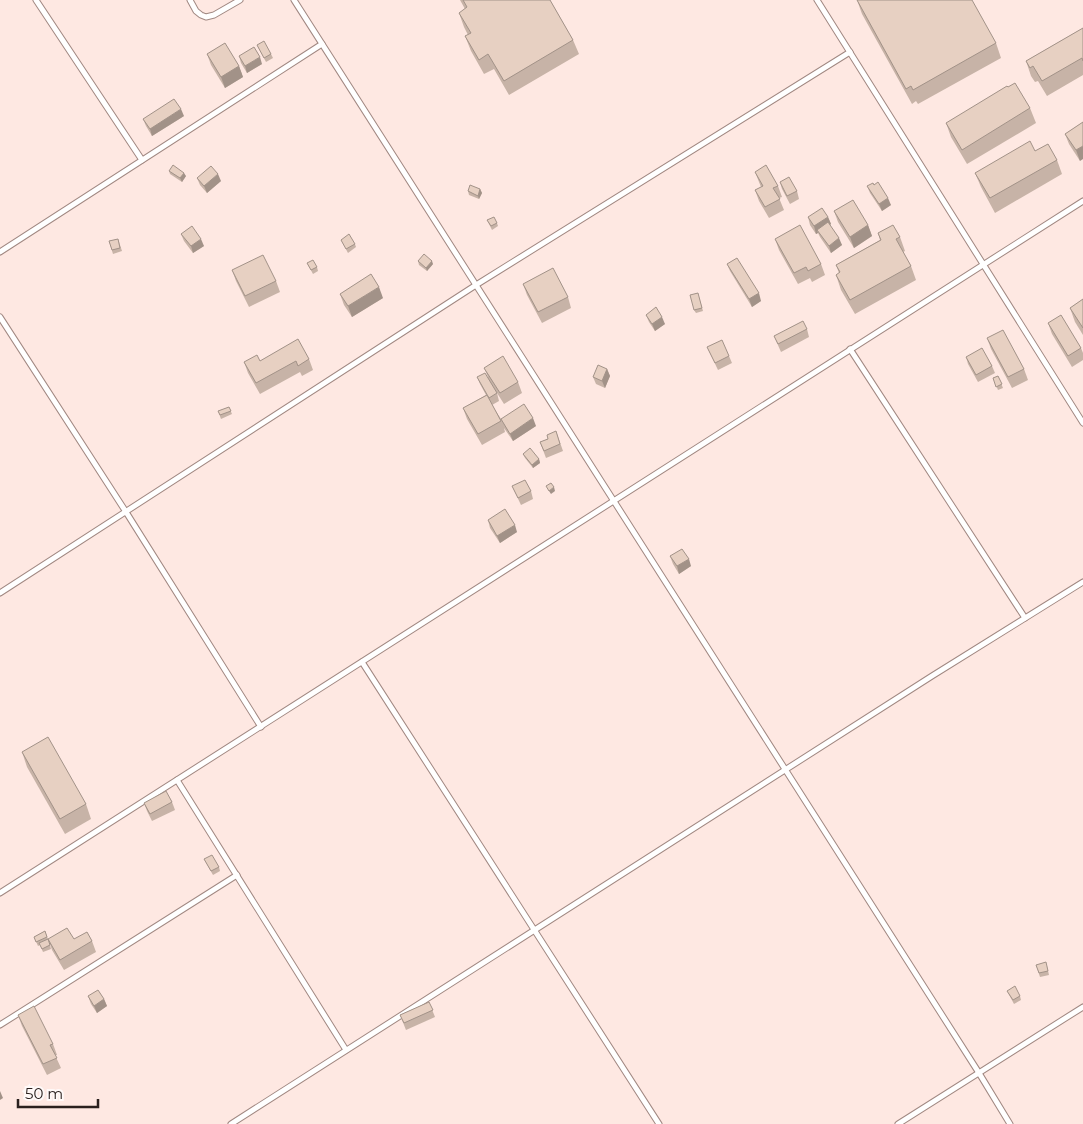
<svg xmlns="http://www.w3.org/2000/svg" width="1083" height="1124" font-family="Montserrat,sans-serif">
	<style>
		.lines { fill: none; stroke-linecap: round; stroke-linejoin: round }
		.lane-casing { stroke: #a18882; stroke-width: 7 }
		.lane { stroke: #fff; stroke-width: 5 }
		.wall { fill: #c7b3a7 }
		.shaded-wall { fill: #a29288 }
		.building { fill: #e7d0c2; stroke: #a29288 }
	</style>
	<rect width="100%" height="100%" fill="#fee8e2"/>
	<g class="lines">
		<g class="lane-casing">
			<g id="lane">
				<polyline points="36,0 142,160"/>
				<polyline points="190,0 196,11 201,15 206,17 214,15 240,0"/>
				<polyline points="294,0 979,1073 1010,1124"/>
				<polyline points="817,0 1083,423"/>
				<polyline points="0,252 322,44"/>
				<polyline points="0,317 126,512 261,727"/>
				<polyline points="850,349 1025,618"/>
				<polyline points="0,593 476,285 850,52"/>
				<polyline points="362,662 659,1124"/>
				<polyline points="177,780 346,1050"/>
				<polyline points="0,893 1083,201"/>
				<polyline points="0,1025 237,875"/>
				<polyline points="231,1124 932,676 1083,582"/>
				<polyline points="898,1124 1083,1007"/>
			</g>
		</g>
		<use href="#lane" class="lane"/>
	</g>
	<g class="wall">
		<polygon points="460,0 550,0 573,40 579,54 509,95 494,69 484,74 471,51 465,36 468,35 464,27 459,13 465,9"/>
		<polygon points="857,0 996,43 1001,58 918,104 916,101 912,104 862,14"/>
		<polygon points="1083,28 1083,75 1047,96 1038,81 1035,82 1031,76 1026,61"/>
		<polygon points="257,45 271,54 273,58 266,62"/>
		<polygon points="207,54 239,66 243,77 225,88 211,65"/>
		<polygon points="239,56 262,64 247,73 241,63"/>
		<polygon points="1030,108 1036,123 967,164 951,137 946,123"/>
		<polygon points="184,116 152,136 146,126 143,119"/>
		<polygon points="1083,122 1080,161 1069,144 1065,134"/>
		<polygon points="1035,151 1057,160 1062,174 995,213 981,187 975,173"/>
		<polygon points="169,171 186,176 182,182 170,174"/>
		<polygon points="755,172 778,186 782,197 779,198 784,210 769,218 759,201 755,190 761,187"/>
		<polygon points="197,178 221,181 207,193 200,185"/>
		<polygon points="780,182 797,191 799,199 790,204 782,189"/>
		<polygon points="867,186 891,205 882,211 870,193"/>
		<polygon points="480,189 482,193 479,199 469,195 468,191"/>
		<polygon points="834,211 868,225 872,236 854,248 838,222"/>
		<polygon points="808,217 828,217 831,224 830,225 842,245 831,253 820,237 818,233 816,234 810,225"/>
		<polygon points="487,220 497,223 498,226 492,230"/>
		<polygon points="878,233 900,237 905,251 903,252 911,266 916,280 855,314 841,290 836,275 839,273 836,265 880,240"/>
		<polygon points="181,234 204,246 193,253 184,241"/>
		<polygon points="118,239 122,251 113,254 109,241"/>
		<polygon points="775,239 821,264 825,275 812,282 810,278 798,284 779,250"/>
		<polygon points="341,240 355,244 356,247 348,253"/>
		<polygon points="418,261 433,264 427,271 419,265"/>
		<polygon points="307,263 317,267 318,271 313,274"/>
		<polygon points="727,264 761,301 752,307 730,271"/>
		<polygon points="232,270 276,281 280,292 249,307 236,281"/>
		<polygon points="523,284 568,297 571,308 542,323 527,295"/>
		<polygon points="340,294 383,298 352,317 344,305"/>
		<polygon points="699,297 703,311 696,313 694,310"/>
		<polygon points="1083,299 1083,335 1075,322 1070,308"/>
		<polygon points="646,315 665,324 655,331 649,322"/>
		<polygon points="1048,323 1081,348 1083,353 1083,360 1072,367 1052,334"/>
		<polygon points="807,329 809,337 781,352 774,336"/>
		<polygon points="987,338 1024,369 1028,380 1012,388 991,349"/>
		<polygon points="707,347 729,356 732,363 718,370"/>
		<polygon points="966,357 992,366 995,373 978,382 968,364"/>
		<polygon points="309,359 313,370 302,376 300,372 260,394 248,373 244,362 260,361"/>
		<polygon points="484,368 518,382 522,393 504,404 492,385 497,393 499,401 492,405 501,419 536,426 513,441 504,428 505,432 482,445 467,419 463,408 486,395 480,384 477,377 488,377"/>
		<polygon points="607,369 610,376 605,388 596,384 593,377"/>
		<polygon points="998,376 1003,388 998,390 993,378"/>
		<polygon points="229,407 232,414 221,419 218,411"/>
		<polygon points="556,431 563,451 546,458 540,442 548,439"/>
		<polygon points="523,454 539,459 540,463 533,468 525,458"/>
		<polygon points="512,486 531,491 533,499 521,505"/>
		<polygon points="488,520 517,532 500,543 490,528"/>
		<polygon points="670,556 691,566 679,574 673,564"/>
		<polygon points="22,752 86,804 91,819 65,834 27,767"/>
		<polygon points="172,802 175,810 152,821 147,811 144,803"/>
		<polygon points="204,859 219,867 220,871 213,875"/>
		<polygon points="45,931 48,939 74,939 92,941 96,952 64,970 52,950 49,941 51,949 43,952 40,945 38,946 34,937"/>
		<polygon points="1036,965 1047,966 1049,975 1040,977"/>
		<polygon points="1007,991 1020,996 1021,1000 1014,1004"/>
		<polygon points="88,996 104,999 107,1006 97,1013 91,1004"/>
		<polygon points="429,1002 435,1017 406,1030 400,1015"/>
		<polygon points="18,1015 53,1044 57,1055 55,1055 61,1068 47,1075 22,1026"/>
	</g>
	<g class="shaded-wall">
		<polygon points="260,57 262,64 247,73 245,66"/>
		<polygon points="239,66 243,77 225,88 221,77"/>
		<polygon points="181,109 184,116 152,136 150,129"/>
		<polygon points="1083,146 1083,159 1080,161 1076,150"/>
		<polygon points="184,173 186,176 182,182 180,178"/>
		<polygon points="218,174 221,181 207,193 204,186"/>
		<polygon points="480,189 482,193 479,199 478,196"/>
		<polygon points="888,198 891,205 882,211 879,204"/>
		<polygon points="828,217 831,224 819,232 817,230 818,233 816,234 814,226"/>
		<polygon points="868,225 872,236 854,248 850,237"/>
		<polygon points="839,238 842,245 831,253 829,246"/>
		<polygon points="201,239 204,246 193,253 191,246"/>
		<polygon points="432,261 433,264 427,271 426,268"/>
		<polygon points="379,287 383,298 352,317 348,306"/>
		<polygon points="759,293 761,301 752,307 749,299"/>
		<polygon points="662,317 665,324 655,331 652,324"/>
		<polygon points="607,369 610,376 605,388 602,381"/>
		<polygon points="533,418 536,426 513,441 510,434"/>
		<polygon points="539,459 540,463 533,468 532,465"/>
		<polygon points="554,487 555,491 551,494 549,491"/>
		<polygon points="515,525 517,532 500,543 497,536"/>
		<polygon points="689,559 691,566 679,574 677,566"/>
		<polygon points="104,999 107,1006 97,1013 94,1006"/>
		<polygon points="0,1091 3,1098 0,1100"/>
	</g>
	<g class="building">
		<polygon points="463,0 550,0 573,40 504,81 488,54 479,60 465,36 471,33 459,13 467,7"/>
		<polygon points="857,0 972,0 996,43 913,90 911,86 906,89"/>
		<polygon points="1083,28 1083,61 1082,58 1042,81 1033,66 1030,68 1026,61"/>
		<polygon points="264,41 271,54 264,58 257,45"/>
		<polygon points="225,43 239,66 221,77 207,54"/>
		<polygon points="254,47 260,57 245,66 239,56"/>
		<polygon points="1015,83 1030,108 962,150 946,123 1007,86 1008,87"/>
		<polygon points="174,99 181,109 150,129 143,119"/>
		<polygon points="1083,122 1083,146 1076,150 1065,134"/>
		<polygon points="1030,141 1035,151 1048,144 1057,160 990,198 975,173"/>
		<polygon points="173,165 184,173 180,178 169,171"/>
		<polygon points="766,165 778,186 773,188 780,199 765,207 755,190 763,186 755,172"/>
		<polygon points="211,166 218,174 204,186 197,178"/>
		<polygon points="789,177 797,191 787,196 780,182"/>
		<polygon points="878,182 888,198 879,204 867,186 873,183 874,185"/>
		<polygon points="470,185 480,189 478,196 468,191"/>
		<polygon points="853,200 868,225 850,237 834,211"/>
		<polygon points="822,208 828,217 814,226 808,217"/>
		<polygon points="494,217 497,223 491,226 487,220"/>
		<polygon points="828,222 839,238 829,246 817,230"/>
		<polygon points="800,225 821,264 808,271 806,267 794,273 775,239"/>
		<polygon points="893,225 900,237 896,239 911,266 850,300 836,275 840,272 836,265 881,240 878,233"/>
		<polygon points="192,226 201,239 191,246 181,234"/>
		<polygon points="349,234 355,244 346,249 341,240"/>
		<polygon points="118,239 120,248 112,250 109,241"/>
		<polygon points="424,254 432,261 426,268 418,261"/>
		<polygon points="263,255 276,281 245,296 232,270"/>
		<polygon points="737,258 759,293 749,299 727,264"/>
		<polygon points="313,260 317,267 311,270 307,263"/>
		<polygon points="553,268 568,297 538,312 523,284"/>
		<polygon points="371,274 379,287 348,306 340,294"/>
		<polygon points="698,293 702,308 694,310 690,295"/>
		<polygon points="1083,299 1083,328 1070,308"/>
		<polygon points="656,307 662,317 652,324 646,315"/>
		<polygon points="1061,315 1081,348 1068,356 1048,323"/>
		<polygon points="803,321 807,329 778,344 774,336"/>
		<polygon points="1003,330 1024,369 1008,377 987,338"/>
		<polygon points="298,339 309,359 298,366 296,361 256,383 244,362 257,355 260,361"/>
		<polygon points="722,340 729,356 715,363 707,347"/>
		<polygon points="982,348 992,366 976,375 966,357"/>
		<polygon points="503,356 518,382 500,393 484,368"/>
		<polygon points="598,365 607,369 602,381 593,377"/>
		<polygon points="485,373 497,393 489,398 477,377"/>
		<polygon points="998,376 1002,384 996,387 993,378"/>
		<polygon points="487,395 501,421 478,434 463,408"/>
		<polygon points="524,404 533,418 510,434 501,419"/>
		<polygon points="229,407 231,411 220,415 218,411"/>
		<polygon points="556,431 560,444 544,451 540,442 548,439 547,435"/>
		<polygon points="530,448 539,459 532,465 523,454"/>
		<polygon points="525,480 531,491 518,498 512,486"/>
		<polygon points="551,483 554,487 549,491 546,486"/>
		<polygon points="505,509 515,525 497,536 488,520"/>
		<polygon points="682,549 689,559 677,566 670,556"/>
		<polygon points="48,737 86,804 60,819 22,752"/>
		<polygon points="166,791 172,802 150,814 144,803"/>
		<polygon points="212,855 219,867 211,871 204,859"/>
		<polygon points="67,928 74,939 87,932 92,941 60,960 48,939"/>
		<polygon points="45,931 47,937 36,942 34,937"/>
		<polygon points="48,939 50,945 42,949 39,943"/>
		<polygon points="1046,962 1048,971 1039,973 1036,965"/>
		<polygon points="1015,986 1020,996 1013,1000 1007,991"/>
		<polygon points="98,990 104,999 94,1006 88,996"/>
		<polygon points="429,1002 433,1010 404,1023 400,1015"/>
		<polygon points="34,1006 53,1044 50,1045 57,1058 43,1064 18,1015"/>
	</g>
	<path d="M18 1099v8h80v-8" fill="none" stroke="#2a201e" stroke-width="2.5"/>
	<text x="25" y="1099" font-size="15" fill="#2a201e" stroke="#fff9f8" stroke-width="4" paint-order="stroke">50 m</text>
</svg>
